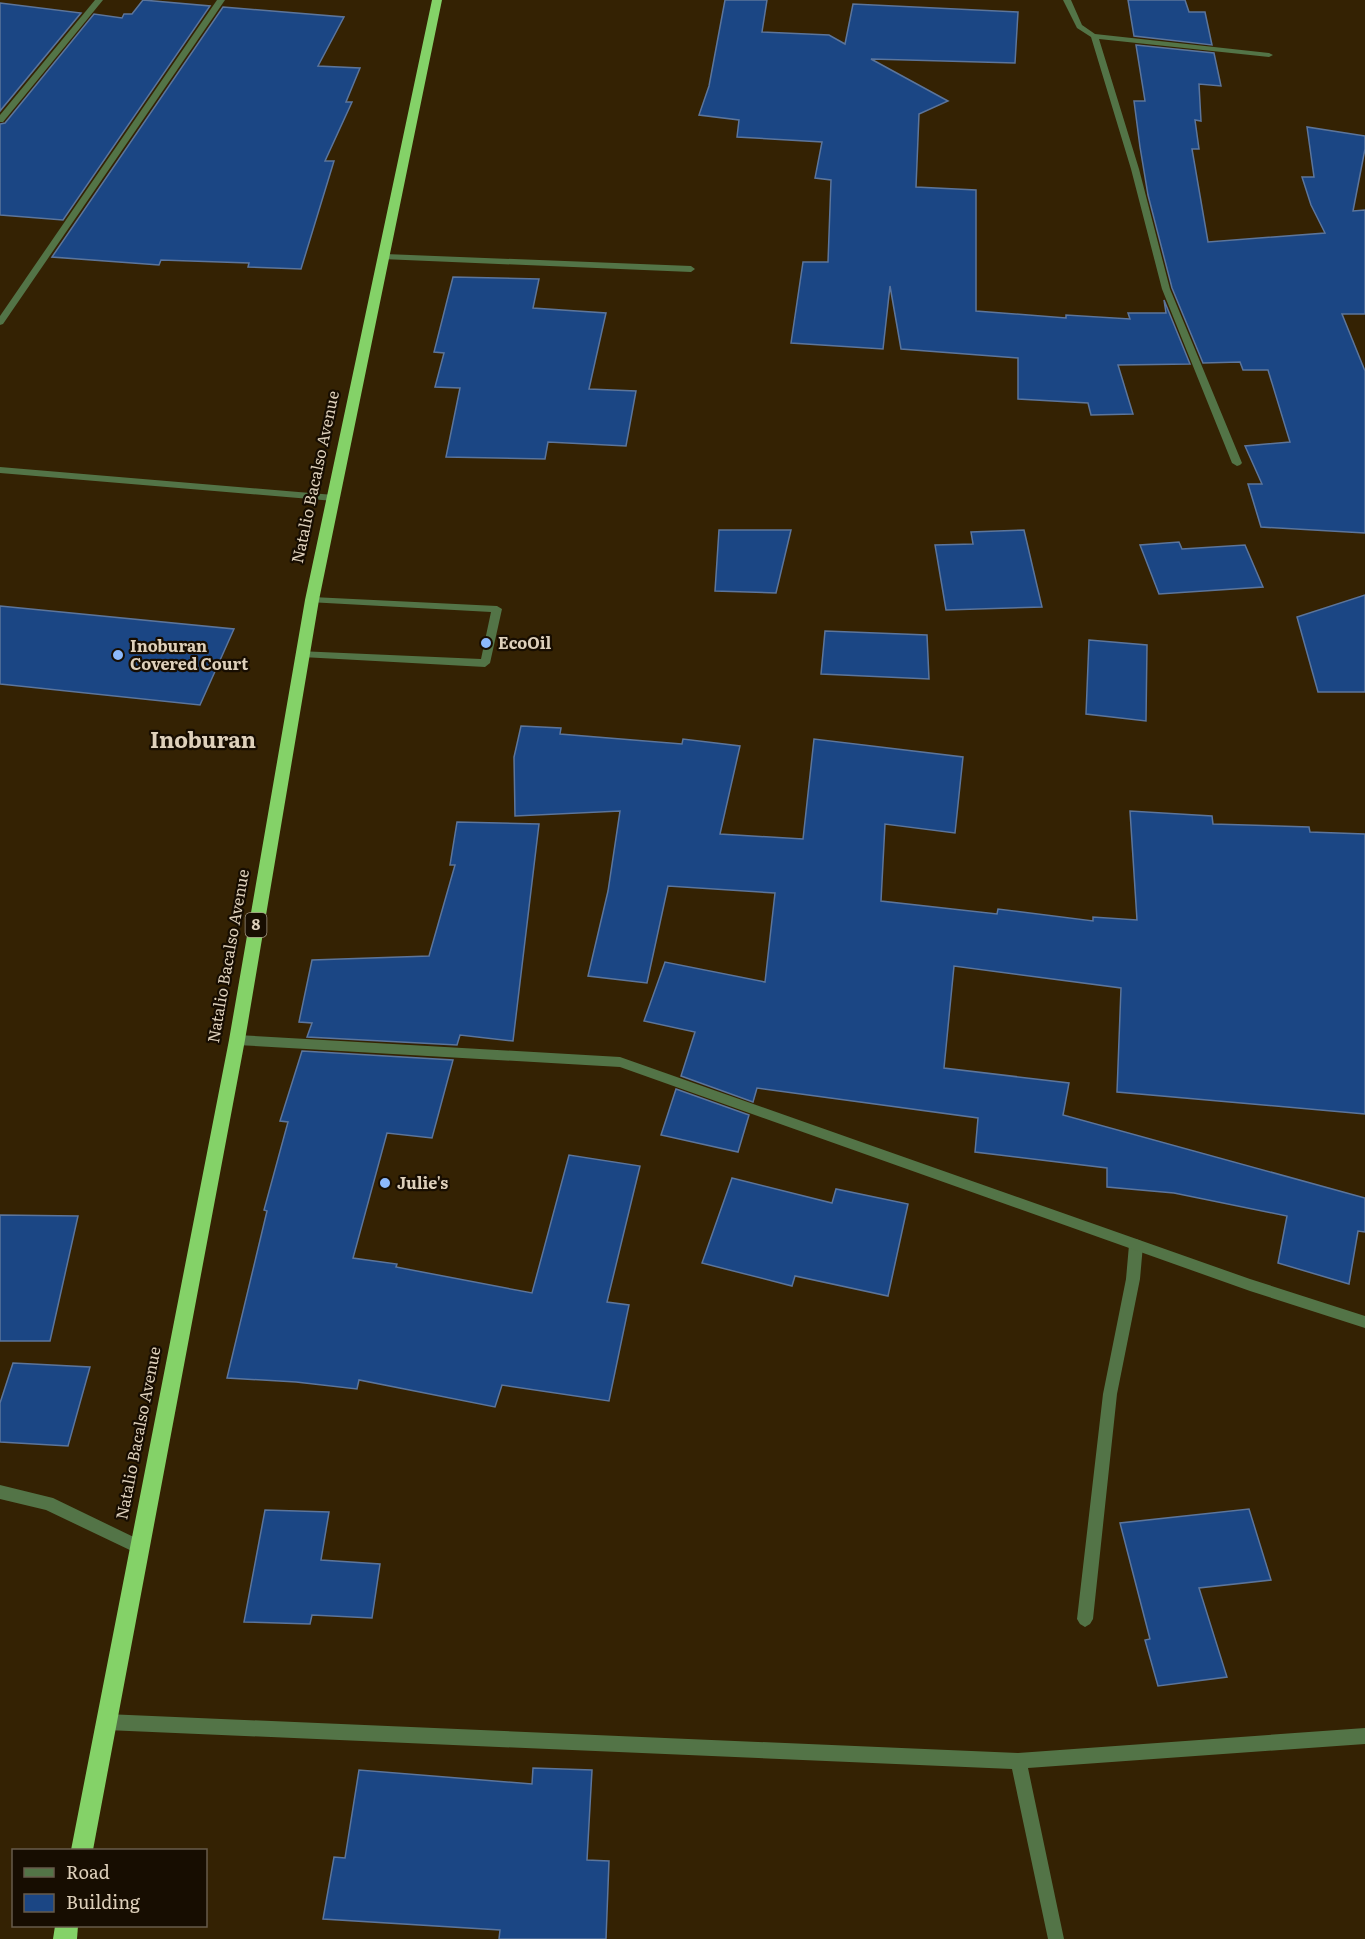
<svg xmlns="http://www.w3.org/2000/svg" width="1365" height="1939" font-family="Literata,serif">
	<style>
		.building { fill: #1b4684; stroke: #5c759b; stroke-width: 1.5 }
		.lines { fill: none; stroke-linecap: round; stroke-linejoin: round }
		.service { fill: #537447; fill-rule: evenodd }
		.minor { fill: #537447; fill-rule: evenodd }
		.tertiary { fill: #537447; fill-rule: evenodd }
		.trunk { fill: #84d268; fill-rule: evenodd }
		.poi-dot { fill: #8cb9fc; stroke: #170d01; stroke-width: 2 }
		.labels { text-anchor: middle; stroke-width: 4.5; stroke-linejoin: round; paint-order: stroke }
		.shield { fill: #170d01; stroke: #a29683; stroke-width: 1.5 }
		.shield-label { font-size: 15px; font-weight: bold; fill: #ded0bb }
		.street-label { font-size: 16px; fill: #ded0bb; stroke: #170d01 }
		.poi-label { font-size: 16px; font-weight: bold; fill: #ded0bb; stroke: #170d01; text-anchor: start }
		.district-label { font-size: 22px; font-weight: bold; fill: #ded0bb; stroke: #170d01 }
	</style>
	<rect width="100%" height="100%" fill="#342203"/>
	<g class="building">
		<polygon points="143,0 210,6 63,220 0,215 0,124 5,123 94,14 122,18 124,14 132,14"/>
		<polygon points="725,0 767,0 762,32 829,35 845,44 853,4 1018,12 1015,63 871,59 948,101 919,114 916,187 976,190 976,311 1066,318 1066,315 1130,319 1128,313 1166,313 1164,300 1190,364 1118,365 1133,414 1091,415 1088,403 1018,399 1018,358 901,349 890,286 883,349 791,343 803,262 828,262 831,180 815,178 822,142 737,137 739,120 699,115 709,86"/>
		<polygon points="1128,0 1185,0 1189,12 1205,12 1212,45 1134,36"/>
		<polygon points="0,3 81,13 0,111"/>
		<polygon points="223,7 344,17 318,66 360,68 346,102 352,102 325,161 334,161 301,269 248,267 249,263 161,260 159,265 52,257"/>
		<polygon points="1136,45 1214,53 1221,86 1199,84 1201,121 1195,120 1199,149 1192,149 1208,242 1325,233 1311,205 1302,177 1314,177 1307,127 1365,136 1365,149 1353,211 1365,210 1365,314 1342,314 1365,371 1365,533 1261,527 1248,484 1262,484 1245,446 1290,442 1268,370 1243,370 1240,362 1203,363 1172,288 1148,195 1140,147 1134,101 1145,101"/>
		<polygon points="453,277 539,279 533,308 606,313 589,389 636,391 626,446 548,442 545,459 446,457 460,388 435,387 444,353 434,352"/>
		<polygon points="719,530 791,530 776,593 715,591"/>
		<polygon points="1024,530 1042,607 946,610 935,545 973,544 971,532"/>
		<polygon points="1179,542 1182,549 1245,545 1263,587 1159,594 1140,545"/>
		<polygon points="1365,595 1365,692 1318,692 1297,617"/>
		<polygon points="0,606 234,629 200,705 0,684"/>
		<polygon points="825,631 927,635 929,679 821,674"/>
		<polygon points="1089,640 1147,645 1146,721 1086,714"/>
		<polygon points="521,726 561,728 560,734 682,744 683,739 740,746 720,834 803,839 814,739 963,757 955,833 885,824 881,901 997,914 998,909 1093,921 1093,917 1137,920 1130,811 1212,816 1213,824 1309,827 1310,832 1365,834 1365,1114 1117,1092 1121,988 954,966 944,1068 1069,1083 1063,1115 1365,1198 1365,1232 1358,1231 1349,1284 1278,1263 1287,1216 1174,1193 1107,1187 1107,1168 975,1152 978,1118 757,1088 753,1102 681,1076 695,1032 644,1021 665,962 765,982 775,893 668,886 647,983 588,976 608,891 620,811 515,816 514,757"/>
		<polygon points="457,822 539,824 513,1041 460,1035 457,1045 307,1037 312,1023 299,1022 312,960 429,956 455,865 450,865"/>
		<polygon points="302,1051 453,1060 432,1138 387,1133 353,1258 397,1264 396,1267 532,1293 569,1155 640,1166 607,1302 629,1305 609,1401 502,1385 495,1407 359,1380 357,1389 296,1382 227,1378 267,1211 264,1210 288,1122 280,1121"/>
		<polygon points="676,1089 749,1115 738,1152 661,1135"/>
		<polygon points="732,1178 832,1203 836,1189 908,1204 888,1296 795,1276 792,1286 702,1263"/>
		<polygon points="0,1215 78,1216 50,1341 0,1341"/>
		<polygon points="13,1363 90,1367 68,1446 0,1442 0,1403"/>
		<polygon points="1249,1509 1271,1580 1199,1588 1227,1677 1158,1686 1145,1640 1150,1639 1120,1523"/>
		<polygon points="265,1510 329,1512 321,1560 380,1564 372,1618 312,1615 310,1624 244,1622"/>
		<polygon points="533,1768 592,1770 587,1860 609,1861 606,1939 499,1939 500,1930 323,1919 334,1857 345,1858 359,1770 532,1784"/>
	</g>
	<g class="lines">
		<g class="service">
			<polygon points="385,254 691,266 695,269 691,272 382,259 381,257"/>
			<polygon points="312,597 497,606 502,609 490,663 485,667 302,657 298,655 297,653 298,651 481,659 491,612 308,602 308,598"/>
			<polygon points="1136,1239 1141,1241 1143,1245 1140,1279 1117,1394 1093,1619 1090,1624 1085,1627 1080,1624 1077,1619 1103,1394 1126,1279 1129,1245 1131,1241"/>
			<polygon points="0,1485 53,1498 144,1542 146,1547 144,1552 139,1554 134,1552 46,1510 0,1499"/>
			<polygon points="106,1714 1018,1753 1365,1728 1365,1744 1028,1768 1064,1939 1048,1939 1012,1769 106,1730 100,1728 98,1722 100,1716"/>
		</g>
		<g class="minor">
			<polygon points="95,0 103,0 3,122 0,122 0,115"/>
			<polygon points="217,0 225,0 3,324 0,325 0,316"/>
			<polygon points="1063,0 1071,0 1082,25 1095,34 1269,53 1273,55 1269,57 1099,39 1139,169 1170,289 1242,463 1240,465 1237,466 1232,463 1162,289 1131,169 1091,37 1077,28"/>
			<polygon points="0,467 334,495 339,498 334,501 0,473"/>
		</g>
		<polygon class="tertiary" points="237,1035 620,1057 1250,1279 1365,1316 1365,1328 1250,1291 620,1067 237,1045 233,1043 231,1040 233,1037"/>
		<g class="trunk">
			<polygon points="432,0 442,0 319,600 245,1040 93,1850 71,1850 229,1040 305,600"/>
			<polygon points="55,1926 78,1926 77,1939 53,1939"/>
		</g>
	</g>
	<g class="poi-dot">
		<circle cx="486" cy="643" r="6"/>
		<circle cx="118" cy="655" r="6"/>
		<circle cx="385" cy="1183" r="6"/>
	</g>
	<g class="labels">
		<rect class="shield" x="245.5" y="913" width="21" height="24" rx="4.5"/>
		<g class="shield-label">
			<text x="256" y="930">8</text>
		</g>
		<g class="street-label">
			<text transform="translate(315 477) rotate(-78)" y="6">Natalio Bacalso Avenue</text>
			<text transform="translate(228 956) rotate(-80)" y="6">Natalio Bacalso Avenue</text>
			<text transform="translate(138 1433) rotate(-79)" y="6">Natalio Bacalso Avenue</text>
		</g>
		<g class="poi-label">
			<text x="498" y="649">EcoOil</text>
			<text x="130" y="652">Inoburan<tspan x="130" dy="18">Covered Court</tspan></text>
			<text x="397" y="1189">Julie's</text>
		</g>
		<g class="district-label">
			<text x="203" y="748">Inoburan</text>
		</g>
	</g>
	<rect x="12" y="1849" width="195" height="78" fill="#170d01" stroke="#675b4b" stroke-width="1.5"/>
	<rect x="24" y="1868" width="30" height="9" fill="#537447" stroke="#675b4b" stroke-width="1.5"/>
	<text x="66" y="1879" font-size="18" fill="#ded0bb">Road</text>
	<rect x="24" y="1894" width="30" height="18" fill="#1b4684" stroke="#675b4b" stroke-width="1.5"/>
	<text x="66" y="1909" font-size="18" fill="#ded0bb">Building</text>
</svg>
